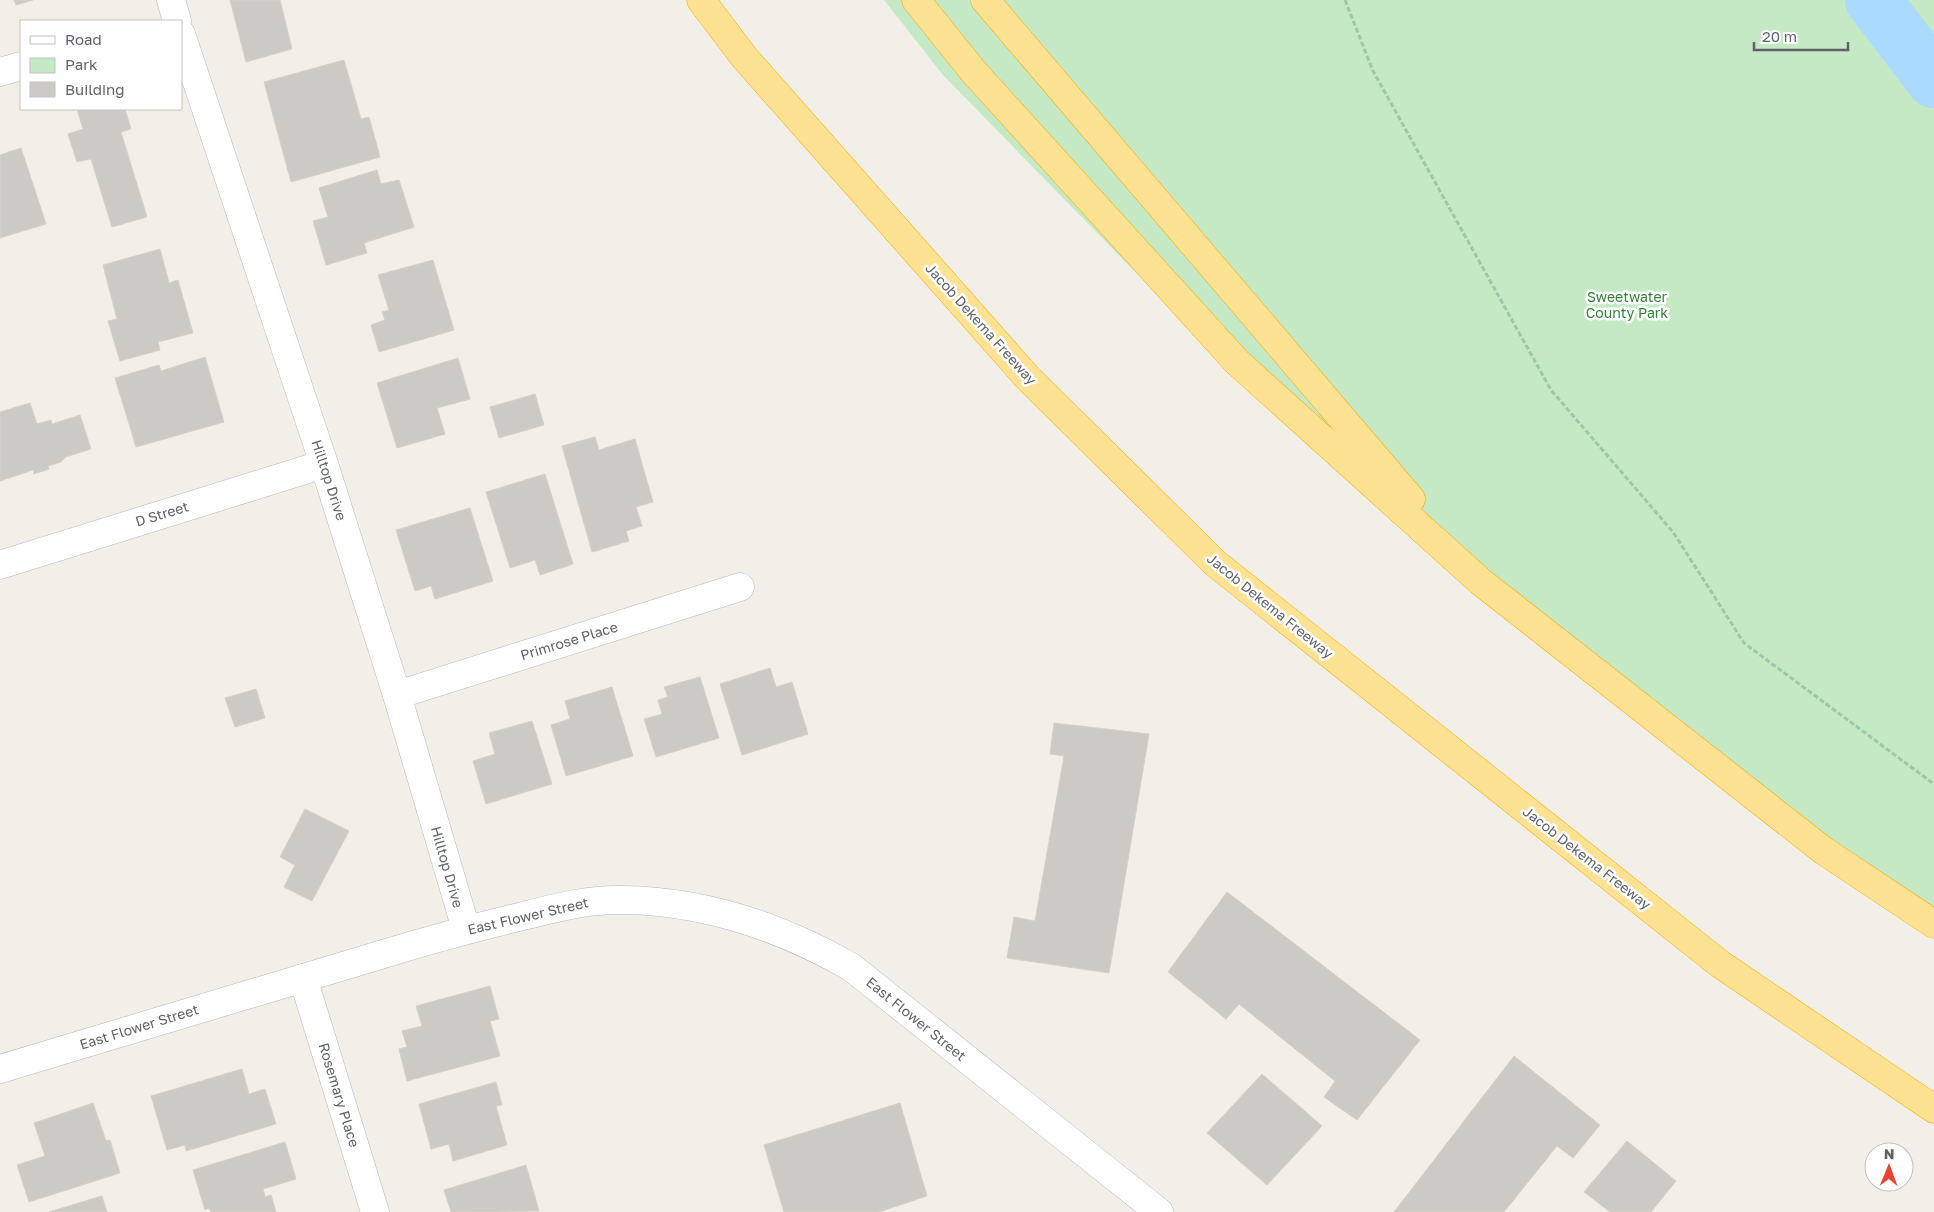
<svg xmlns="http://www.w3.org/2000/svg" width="1934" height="1212" font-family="'Golos Text',sans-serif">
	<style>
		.green { fill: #c5e8c5 }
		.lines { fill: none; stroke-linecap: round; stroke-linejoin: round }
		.river { stroke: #aadaff; stroke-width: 56 }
		.building { fill: #cccac5; stroke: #d6d1c6 }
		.minor-casing { stroke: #b5b8bc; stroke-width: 29 }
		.highway-casing { stroke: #f9ab00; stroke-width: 29 }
		.path { stroke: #9cc7a9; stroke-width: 3; stroke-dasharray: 5 2.5; stroke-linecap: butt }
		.minor { stroke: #fff; stroke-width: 28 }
		.highway { stroke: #fde293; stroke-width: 28 }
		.labels { text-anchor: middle; stroke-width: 5; stroke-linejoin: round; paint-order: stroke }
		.park-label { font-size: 14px; fill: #348238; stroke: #fff }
		.street-label { font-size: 14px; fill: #5f6368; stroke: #fff }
	</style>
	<rect width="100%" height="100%" fill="#f1efe8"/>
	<polygon class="green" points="884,0 1934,0 1934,925 1233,372 943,75"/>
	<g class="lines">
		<polyline class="river" points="1873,0 1934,80"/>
	</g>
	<g class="building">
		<polygon points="14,0 33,0 16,5"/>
		<polygon points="230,0 280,0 292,49 246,62"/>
		<polygon points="344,60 361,119 369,117 380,157 291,182 264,82"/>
		<polygon points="77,109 125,109 131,129 121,132 147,217 112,227 91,159 77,162 68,134 83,129"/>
		<polygon points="21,148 46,224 0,238 0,155"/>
		<polygon points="377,170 381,184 399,180 414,227 364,243 367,253 326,265 313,221 328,217 319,188"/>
		<polygon points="160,249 169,283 178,280 193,333 158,342 160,350 120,361 108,321 117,319 103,265"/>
		<polygon points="433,260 454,330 379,352 371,325 385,320 382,312 389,310 378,275"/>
		<polygon points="205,357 224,422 136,447 115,378 159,365 161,371"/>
		<polygon points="458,358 470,399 437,408 445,434 397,448 377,383"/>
		<polygon points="535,394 544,425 499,438 490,407"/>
		<polygon points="30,403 37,424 51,420 52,424 80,415 91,449 66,457 61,462 48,466 49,469 34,474 33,470 0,481 0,412"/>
		<polygon points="595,437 599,450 635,439 653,502 636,507 642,526 626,531 629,541 592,552 562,446"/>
		<polygon points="545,474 573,564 540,575 535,560 510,568 486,492"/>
		<polygon points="470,508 493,581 435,599 431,586 415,591 396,530"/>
		<polygon points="770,668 776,687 792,682 808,734 742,755 720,684"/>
		<polygon points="700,677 719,738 656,757 644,719 662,714 658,700 668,697 664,687"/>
		<polygon points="612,687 633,756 566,776 551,725 570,719 565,701"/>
		<polygon points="256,689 265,718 235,727 225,698"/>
		<polygon points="532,721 552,784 486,804 473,761 495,754 489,733"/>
		<polygon points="1054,723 1149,734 1109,973 1007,958 1014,917 1035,921 1064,756 1050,754"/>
		<polygon points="305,809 349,831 312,901 284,887 295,865 280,857"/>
		<polygon points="1227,892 1420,1040 1357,1120 1324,1097 1335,1081 1239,1004 1226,1019 1168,972"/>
		<polygon points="490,986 499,1019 490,1021 500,1056 407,1081 399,1049 407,1047 402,1031 422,1026 416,1006"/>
		<polygon points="1514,1056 1600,1125 1573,1158 1557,1146 1504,1212 1394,1212"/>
		<polygon points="242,1069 249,1094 265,1089 276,1124 186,1151 185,1145 167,1150 151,1096"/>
		<polygon points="1262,1074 1322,1126 1267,1185 1207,1133"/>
		<polygon points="496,1082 502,1105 496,1106 507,1145 453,1161 449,1144 431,1149 419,1104"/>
		<polygon points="93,1103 106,1141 110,1140 120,1173 29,1202 17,1165 45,1156 34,1123"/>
		<polygon points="900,1103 927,1196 879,1212 784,1212 764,1145"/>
		<polygon points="1627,1141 1676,1181 1651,1212 1610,1212 1584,1192"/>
		<polygon points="285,1142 296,1179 263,1189 265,1197 271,1195 276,1212 211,1212 209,1208 205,1210 193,1170"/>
		<polygon points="526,1165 539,1211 451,1212 444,1190"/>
		<polygon points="102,1196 107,1212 49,1212"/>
	</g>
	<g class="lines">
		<g class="minor-casing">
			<g id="minor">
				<polyline points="171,0 177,21"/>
				<polyline points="181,34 324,464 397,695 466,929"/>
				<polyline points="0,72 21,66"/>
				<polyline points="0,565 324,464"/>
				<polyline points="397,695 740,587"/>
				<polyline points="303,978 375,1212"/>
				<path d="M0,1069c127,-38 254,-77 380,-114 49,-15 97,-28 147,-40 32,-8 63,-16 96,-15 83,1 158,27 228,67l308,245"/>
			</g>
		</g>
		<g class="highway-casing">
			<g id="highway">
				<polyline points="701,0 744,57 1027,377 1215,563 1720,964 1934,1109"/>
				<polyline points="916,0 973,71 1237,362 1481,582 1824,851 1934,924"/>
				<polyline points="985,0 1411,499"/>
			</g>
		</g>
		<polyline class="path" points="1345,0 1373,71 1551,390 1673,532 1744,643 1934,784"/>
		<use href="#minor" class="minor"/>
		<use href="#highway" class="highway"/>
	</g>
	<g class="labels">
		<g class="park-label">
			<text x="1627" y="302">Sweetwater<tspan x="1627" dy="16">County Park</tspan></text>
		</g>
		<g class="street-label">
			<text transform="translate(981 324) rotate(48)" y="5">Jacob Dekema Freeway</text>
			<text transform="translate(329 480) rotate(72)" y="5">Hilltop Drive</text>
			<text transform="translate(162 514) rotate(-17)" y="5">D Street</text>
			<text transform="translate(1270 606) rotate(39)" y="5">Jacob Dekema Freeway</text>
			<text transform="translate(569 641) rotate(-17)" y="5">Primrose Place</text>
			<text transform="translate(1587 858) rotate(38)" y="5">Jacob Dekema Freeway</text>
			<text transform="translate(447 867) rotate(74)" y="5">Hilltop Drive</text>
			<text transform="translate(528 916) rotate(-13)" y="5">East Flower Street</text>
			<text transform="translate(916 1019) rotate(39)" y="5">East Flower Street</text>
			<text transform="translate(139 1027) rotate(-17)" y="5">East Flower Street</text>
			<text transform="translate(339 1095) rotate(73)" y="5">Rosemary Place</text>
		</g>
	</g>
	<rect x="20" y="20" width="162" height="90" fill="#ffffff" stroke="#bfc1c3"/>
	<rect x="30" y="36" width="25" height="8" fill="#ffffff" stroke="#bfc1c3"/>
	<text x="65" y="45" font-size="15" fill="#5f6368">Road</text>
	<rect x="30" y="58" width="25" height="15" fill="#c5e8c5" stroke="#bfc1c3"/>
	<text x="65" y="70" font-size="15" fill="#5f6368">Park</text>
	<rect x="30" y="82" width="25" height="15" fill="#cccac5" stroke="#bfc1c3"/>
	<text x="65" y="95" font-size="15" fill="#5f6368">Building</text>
	<g transform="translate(1889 1167) rotate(1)"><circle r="24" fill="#ffffff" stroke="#bfc1c3"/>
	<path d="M0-4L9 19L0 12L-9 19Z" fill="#ea4335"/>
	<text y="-8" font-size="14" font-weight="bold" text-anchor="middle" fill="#5f6368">N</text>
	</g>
	<path d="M1754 42v8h94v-8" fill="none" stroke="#5f6368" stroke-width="2.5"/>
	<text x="1762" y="42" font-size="15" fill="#5f6368" stroke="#ffffff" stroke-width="4" paint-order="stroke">20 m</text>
</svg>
